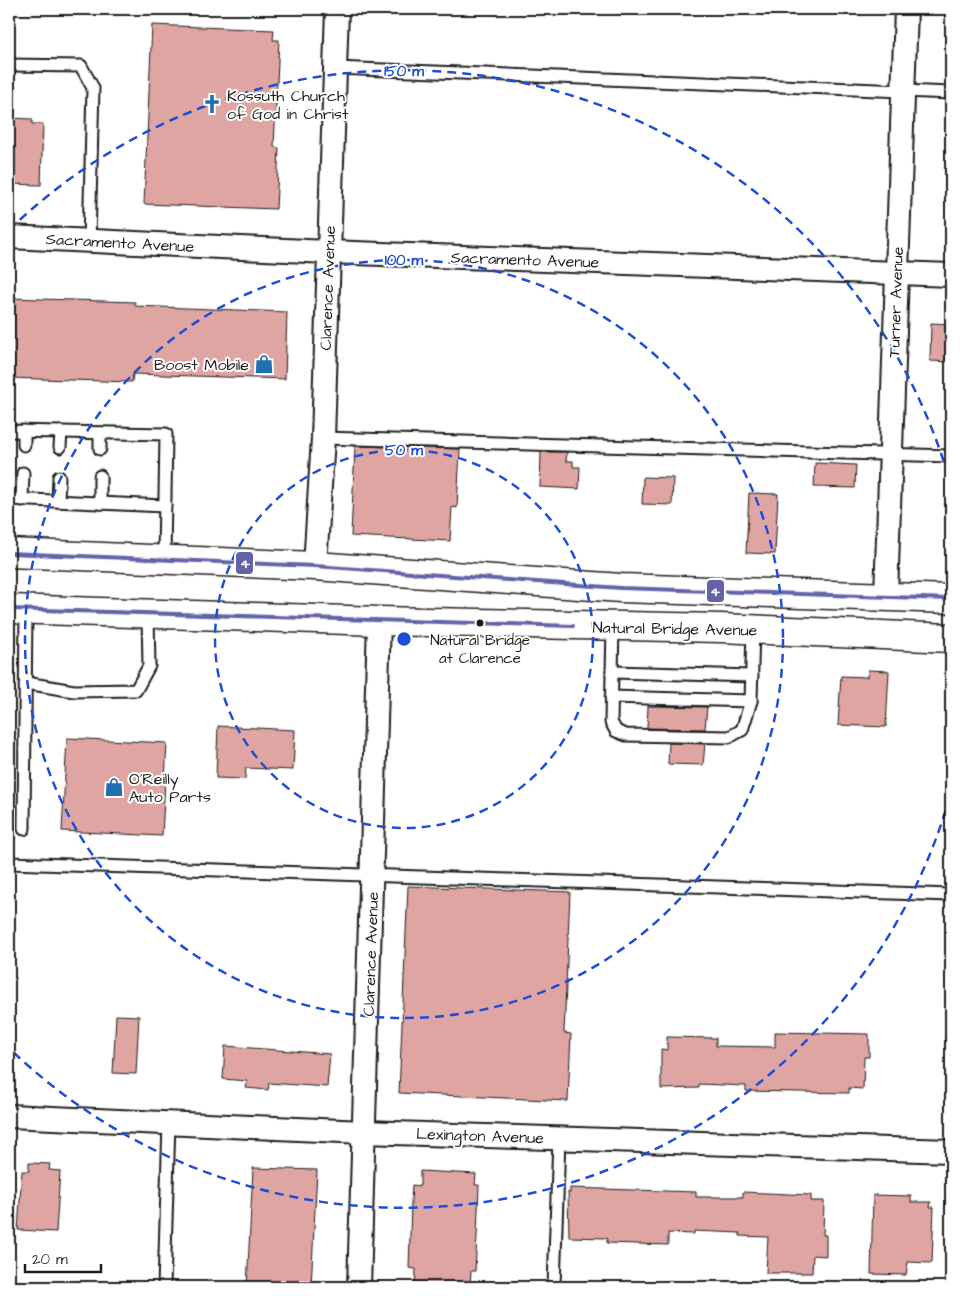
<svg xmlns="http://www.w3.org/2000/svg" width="960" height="1296" font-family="'Architects Daughter',sans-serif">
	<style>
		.building { fill: #dfa5a2; stroke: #1c1c1c }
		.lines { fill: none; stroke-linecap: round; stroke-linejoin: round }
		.service-casing { stroke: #1c1c1c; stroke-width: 15 }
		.minor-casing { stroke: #1c1c1c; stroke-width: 26 }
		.primary-casing { stroke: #1c1c1c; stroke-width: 31 }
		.service { stroke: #fff; stroke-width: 11 }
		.minor { stroke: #fff; stroke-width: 22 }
		.primary { stroke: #fff; stroke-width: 28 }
		.bus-1-casing { stroke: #fff; stroke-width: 8 }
		.bus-1 { stroke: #6364a8; stroke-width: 4 }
		.ring { fill: none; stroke: #1d4ed8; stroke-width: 2.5; stroke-dasharray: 9 6 }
		.bus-dot { fill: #1c1c1c; stroke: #fff; stroke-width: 2 }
		.labels { text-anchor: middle; stroke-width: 4; stroke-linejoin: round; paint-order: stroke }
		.bus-label { font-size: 15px; fill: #1c1c1c; stroke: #fff }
		.poi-label { font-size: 16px; fill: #1c1c1c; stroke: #fff; text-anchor: start }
		.street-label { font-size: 16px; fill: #1c1c1c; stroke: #fff }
		.centre { fill: #1d4ed8; stroke: #fff; stroke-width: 2.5 }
		.ring-label { font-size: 15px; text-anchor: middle; font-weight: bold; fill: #1d4ed8; stroke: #fff; stroke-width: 4; stroke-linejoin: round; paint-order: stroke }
		.line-badge { stroke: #fff; stroke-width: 2 }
		.badge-label { font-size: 14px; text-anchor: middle; font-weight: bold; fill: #fff }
	</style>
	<rect width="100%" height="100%" fill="#fff"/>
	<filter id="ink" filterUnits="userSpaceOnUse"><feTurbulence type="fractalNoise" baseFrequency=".02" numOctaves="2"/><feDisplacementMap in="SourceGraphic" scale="10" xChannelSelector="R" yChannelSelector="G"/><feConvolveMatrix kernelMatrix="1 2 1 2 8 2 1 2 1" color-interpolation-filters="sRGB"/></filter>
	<g filter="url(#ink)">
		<g class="building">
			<polygon points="152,25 274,30 273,40 279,40 274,147 279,148 276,209 144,204"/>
			<polygon points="9,118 32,119 32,124 43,124 41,185 9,184"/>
			<polygon points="9,298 135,302 135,306 287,312 285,379 133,374 132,382 9,378"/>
			<polygon points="931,323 951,324 951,362 930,361"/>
			<polygon points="355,446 460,449 457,508 452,507 450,541 351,536"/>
			<polygon points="541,452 567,452 566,461 573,461 573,467 580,467 579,489 540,487"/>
			<polygon points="815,463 856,465 855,488 814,487"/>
			<polygon points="643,477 673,478 672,505 642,504"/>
			<polygon points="749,493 778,494 775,554 746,553"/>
			<polygon points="868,670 889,671 886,727 838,725 841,676 867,677"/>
			<polygon points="648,706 707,707 705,729 647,728"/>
			<polygon points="218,726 295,730 293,770 246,768 245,779 216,778"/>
			<polygon points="67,738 167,743 162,836 62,831"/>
			<polygon points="669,743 705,744 703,765 668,764"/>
			<polygon points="408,886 570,892 564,1033 571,1034 568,1101 399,1093"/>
			<polygon points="116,1015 139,1016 136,1074 113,1073"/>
			<polygon points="775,1032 869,1034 869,1057 864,1057 863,1089 849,1088 849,1093 746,1091 746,1086 699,1084 699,1088 661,1089 661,1049 667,1050 667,1037 716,1038 716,1046 775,1047"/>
			<polygon points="225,1046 330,1054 327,1087 269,1083 268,1090 246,1088 247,1081 223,1079"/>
			<polygon points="29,1163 50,1164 49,1170 60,1171 56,1232 18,1230 22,1171 29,1171"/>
			<polygon points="253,1168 317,1170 311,1287 247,1287"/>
			<polygon points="420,1171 476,1174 475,1185 479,1185 477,1236 475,1271 471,1271 470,1287 415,1287 416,1269 409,1268 411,1202 412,1185 420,1186"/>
			<polygon points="570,1188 696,1192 696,1197 743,1197 743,1192 811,1195 811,1201 824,1201 823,1235 826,1235 826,1256 813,1255 812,1273 766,1273 768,1237 740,1236 740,1233 694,1231 694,1234 668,1233 668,1245 607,1243 607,1238 569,1237 568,1192 570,1193"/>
			<polygon points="873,1195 911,1196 911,1202 931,1202 930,1207 934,1207 932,1263 908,1262 906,1275 871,1274"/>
		</g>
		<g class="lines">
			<g class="service-casing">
				<g id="service">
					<polyline points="9,65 81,66 93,88 89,241"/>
					<polyline points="335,68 951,93"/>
					<polyline points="9,431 166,434 164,558"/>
					<polyline points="100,433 100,449"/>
					<polyline points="323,438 951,456"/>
					<polyline points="24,445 24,431"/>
					<polyline points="60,447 61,432"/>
					<polyline points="9,499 165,506"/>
					<polyline points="22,500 23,473"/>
					<polyline points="58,501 59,477"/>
					<polyline points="100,503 100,476"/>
					<polyline points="613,626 611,722 616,731 626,735 729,737 742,730 751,701 753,629"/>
					<polyline points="613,672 752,676"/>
					<polyline points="26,683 74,691 136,690 149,666 148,615"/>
					<polyline points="611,697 751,701"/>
					<polyline points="24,829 26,610"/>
					<polyline points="9,863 951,895"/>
					<polyline points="164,1287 169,1123"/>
					<polyline points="554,1287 559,1138"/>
				</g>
			</g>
			<g class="minor-casing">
				<g id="minor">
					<polyline points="9,237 328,252 951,275"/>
					<polyline points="315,566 323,438 337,9"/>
					<polyline points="886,596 906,9"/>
					<polyline points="9,1116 364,1132 951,1151"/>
					<polyline points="359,1287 379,621"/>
				</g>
			</g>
			<g class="primary-casing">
				<g id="primary">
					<polyline points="9,553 315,566 621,588 951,599"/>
					<polyline points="9,609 379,621 721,628 951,638"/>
				</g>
			</g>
			<use href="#service" class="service"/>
			<use href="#minor" class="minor"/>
			<use href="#primary" class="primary"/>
			<g class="bus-1-casing">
				<g id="bus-1">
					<polyline points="9,553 315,566 621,588 951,599"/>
					<polyline points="9,609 573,626"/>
				</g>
			</g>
			<use href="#bus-1" class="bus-1"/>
		</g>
	</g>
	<g class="ring">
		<circle cx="404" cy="639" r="189"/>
		<circle cx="404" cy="639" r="379"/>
		<path d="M950 796A568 568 0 0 1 9 1048M9 230A568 568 0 0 1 950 482"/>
	</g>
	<defs>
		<g id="church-bare" transform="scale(1.5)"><path d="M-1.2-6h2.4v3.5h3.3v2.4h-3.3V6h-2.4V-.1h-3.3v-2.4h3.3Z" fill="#1f6fb2" stroke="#fff" stroke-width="2.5" paint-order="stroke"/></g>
		<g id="shop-bare" transform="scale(1.5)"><path d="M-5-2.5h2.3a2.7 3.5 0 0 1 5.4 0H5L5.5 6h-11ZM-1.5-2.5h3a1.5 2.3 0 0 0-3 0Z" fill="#1f6fb2" stroke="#fff" stroke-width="2.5" paint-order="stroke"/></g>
	</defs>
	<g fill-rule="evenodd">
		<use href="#church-bare" x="212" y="104"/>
		<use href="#shop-bare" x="264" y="364"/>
		<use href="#shop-bare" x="114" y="787"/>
	</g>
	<circle class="bus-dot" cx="480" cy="623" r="4.5"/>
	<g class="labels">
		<g class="bus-label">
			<text x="480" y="645">Natural Bridge<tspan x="480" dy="18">at Clarence</tspan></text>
		</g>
		<g class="poi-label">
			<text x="227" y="101">Kossuth Church<tspan x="227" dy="18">of God in Christ</tspan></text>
			<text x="249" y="370" text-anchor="end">Boost Mobile</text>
			<text x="129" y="784">O'Reilly<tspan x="129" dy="18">Auto Parts</tspan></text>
		</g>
		<g class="street-label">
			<text transform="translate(120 242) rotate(3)" y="6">Sacramento Avenue</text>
			<text transform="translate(525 259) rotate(2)" y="6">Sacramento Avenue</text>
			<text transform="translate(327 288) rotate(-88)" y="6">Clarence Avenue</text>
			<text transform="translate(895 302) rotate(-88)" y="6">Turner Avenue</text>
			<text transform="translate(675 628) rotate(1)" y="6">Natural Bridge Avenue</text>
			<text transform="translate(370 954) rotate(-88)" y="6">Clarence Avenue</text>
			<text transform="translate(480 1135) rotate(2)" y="6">Lexington Avenue</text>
		</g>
	</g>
	<circle cx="404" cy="639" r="8" class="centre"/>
	<g class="ring-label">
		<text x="404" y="76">150 m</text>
		<text x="404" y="265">100 m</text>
		<text x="404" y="455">50 m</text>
	</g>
	<g class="line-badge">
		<rect x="235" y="551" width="19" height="24" rx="5" fill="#6364a8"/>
		<rect x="706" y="579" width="19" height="24" rx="5" fill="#6364a8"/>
	</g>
	<g class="badge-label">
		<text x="245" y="568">4</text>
		<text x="715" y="596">4</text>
	</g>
	<rect width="960" height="1296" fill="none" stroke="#fff" stroke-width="30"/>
	<rect x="15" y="15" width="930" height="1266" fill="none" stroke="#1c1c1c" stroke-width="2" filter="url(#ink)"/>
	<path d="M25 1264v8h76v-8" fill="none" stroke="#1c1c1c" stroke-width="2.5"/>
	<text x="32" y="1264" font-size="15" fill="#1c1c1c" stroke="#ffffff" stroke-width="4" paint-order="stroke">20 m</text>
</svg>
